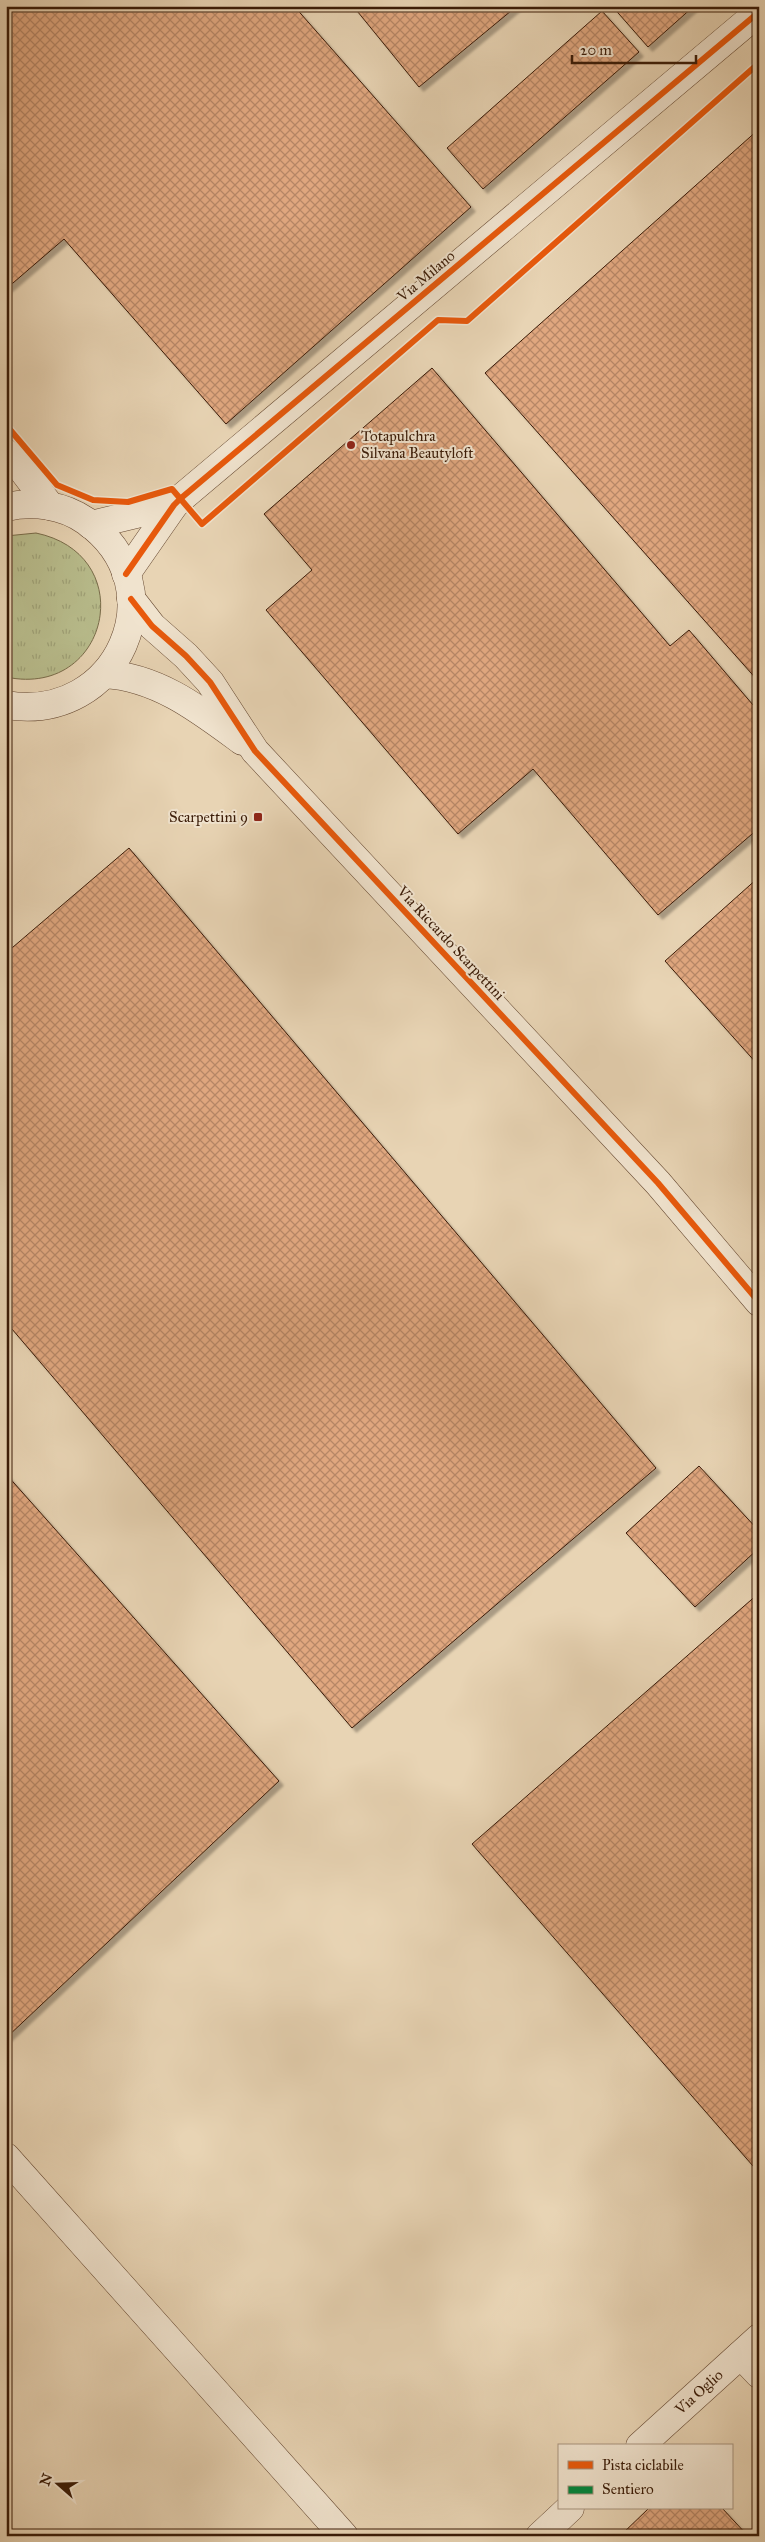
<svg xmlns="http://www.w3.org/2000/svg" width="765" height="2542" font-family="'IM FELL Great Primer',serif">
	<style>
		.grass { fill: url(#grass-tufts); stroke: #796c4a }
		.building { fill: url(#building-cross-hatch); stroke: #3a1b07; filter: url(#shadow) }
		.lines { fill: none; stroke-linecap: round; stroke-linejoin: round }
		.minor-casing { stroke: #664932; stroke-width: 29 }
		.tertiary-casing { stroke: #664932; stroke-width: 29 }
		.minor { stroke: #f0e3ce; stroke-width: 28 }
		.tertiary { stroke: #f0e3ce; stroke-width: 28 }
		.quiet { stroke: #00873e; stroke-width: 5; stroke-dasharray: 10 5; stroke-linecap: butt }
		.cycleway-casing { stroke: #f0e3ce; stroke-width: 9 }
		.cycleway { stroke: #e8590c; stroke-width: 6 }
		.poi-dot { fill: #8f2418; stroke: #f0e3ce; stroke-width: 2 }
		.labels { text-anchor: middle; stroke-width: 4; stroke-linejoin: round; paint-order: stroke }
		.street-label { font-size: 15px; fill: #3a1b07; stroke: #f0e3ce }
		.poi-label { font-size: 15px; fill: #3a1b07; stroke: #f0e3ce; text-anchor: start }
	</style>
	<defs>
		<pattern id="grass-tufts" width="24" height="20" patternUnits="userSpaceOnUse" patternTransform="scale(1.25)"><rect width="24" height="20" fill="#b8bc8c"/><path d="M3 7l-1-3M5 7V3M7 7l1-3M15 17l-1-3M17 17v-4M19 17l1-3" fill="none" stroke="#9fa177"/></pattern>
		<pattern id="building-cross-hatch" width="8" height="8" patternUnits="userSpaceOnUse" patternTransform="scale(1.25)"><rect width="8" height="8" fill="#e0a77f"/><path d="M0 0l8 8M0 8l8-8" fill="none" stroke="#b78766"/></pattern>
		<filter id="shadow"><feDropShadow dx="4.5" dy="4.5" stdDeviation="1" flood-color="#0004"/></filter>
	</defs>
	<rect width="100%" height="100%" fill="#e8d4b4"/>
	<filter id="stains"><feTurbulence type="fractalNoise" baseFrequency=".004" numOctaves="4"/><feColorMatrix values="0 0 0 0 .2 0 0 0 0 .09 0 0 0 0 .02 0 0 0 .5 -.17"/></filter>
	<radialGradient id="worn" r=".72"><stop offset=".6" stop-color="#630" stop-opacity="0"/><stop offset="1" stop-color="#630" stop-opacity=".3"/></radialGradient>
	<path class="grass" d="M36,533c105,22 73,166 -30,144v-141z"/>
	<g class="building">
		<polygon points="6,6 294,6 471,207 226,424 64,239 6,289"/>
		<polygon points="353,6 517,6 419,87"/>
		<polygon points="612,6 694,6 648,47"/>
		<polygon points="602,11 639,52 483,189 447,148"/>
		<polygon points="759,129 759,682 485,373"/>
		<polygon points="432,368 670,646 689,630 759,712 759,828 658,915 533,769 458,834 266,610 312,570 264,514"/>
		<polygon points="129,848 656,1468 352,1728 6,1322 6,953"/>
		<polygon points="759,877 759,1066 665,961"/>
		<polygon points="699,1466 759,1531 759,1548 695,1607 626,1533"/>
		<polygon points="6,1474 279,1781 6,2038"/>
		<polygon points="759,1593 759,2161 753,2166 472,1844"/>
		<polygon points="649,2508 722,2508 748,2536 620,2536"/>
	</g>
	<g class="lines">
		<g class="minor-casing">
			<g id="minor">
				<polyline points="131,599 152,626 186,656 210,682 255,751 658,1183 759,1302"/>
				<path d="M104,674c54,3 96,36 138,67"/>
				<polyline points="6,2157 344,2536"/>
				<polyline points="741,2355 759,2374"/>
				<polyline points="640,2446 759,2338"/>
				<polyline points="540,2536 570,2508"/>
			</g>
		</g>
		<g class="tertiary-casing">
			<g id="tertiary">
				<polyline points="6,453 21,468 50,506"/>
				<path d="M6,507c28,-6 57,-2 80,14 93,66 32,203 -80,184"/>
				<polyline points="91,525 174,505"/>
				<polyline points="126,574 174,505 180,499 759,12"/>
			</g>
		</g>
		<use href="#minor" class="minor"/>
		<use href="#tertiary" class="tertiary"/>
		<polyline class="quiet" points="6,706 7,705"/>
		<g class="cycleway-casing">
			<g id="cycleway">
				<polyline points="6,425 57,485 93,500 128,502 172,489 202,524 438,320 467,321 759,63"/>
				<polyline points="126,574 174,505 180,499 759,12"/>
				<polyline points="131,599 152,626 186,656 210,682 255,751 658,1183 759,1302"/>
			</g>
		</g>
		<use href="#cycleway" class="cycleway"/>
	</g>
	<g class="poi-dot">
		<circle cx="351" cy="445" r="5"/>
		<rect x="253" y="812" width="10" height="10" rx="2.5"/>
	</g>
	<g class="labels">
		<g class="street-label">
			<text transform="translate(426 276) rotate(-40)" y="5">Via Milano</text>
			<text transform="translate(451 943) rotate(47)" y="5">Via Riccardo Scarpettini</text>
			<text transform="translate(699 2392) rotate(-42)" y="5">Via Oglio</text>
		</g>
		<g class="poi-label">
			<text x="361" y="441">Totapulchra<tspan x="361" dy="17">Silvana Beautyloft</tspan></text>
			<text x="248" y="822" text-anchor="end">Scarpettini 9</text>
		</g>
	</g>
	<rect width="765" height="2542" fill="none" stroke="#e8d4b4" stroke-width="25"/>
	<rect x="8" y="8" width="750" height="2527" fill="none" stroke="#3a1b07" stroke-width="2.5"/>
	<rect x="12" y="12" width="740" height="2517" fill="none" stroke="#3a1b07"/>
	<rect x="558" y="2444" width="175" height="65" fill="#f0e3ce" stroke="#a7937e"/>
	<rect x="568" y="2461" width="25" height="8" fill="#e8590c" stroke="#a7937e"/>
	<text x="602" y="2470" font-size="15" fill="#3a1b07">Pista ciclabile</text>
	<rect x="568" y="2486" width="25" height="8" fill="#00873e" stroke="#a7937e"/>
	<text x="602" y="2494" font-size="15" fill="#3a1b07">Sentiero</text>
	<g transform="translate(58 2484) rotate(290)" stroke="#f0e3ce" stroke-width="4" paint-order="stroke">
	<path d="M0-4L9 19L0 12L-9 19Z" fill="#3a1b07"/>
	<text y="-8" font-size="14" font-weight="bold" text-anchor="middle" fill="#3a1b07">N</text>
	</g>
	<path d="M572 55v8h124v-8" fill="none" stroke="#3a1b07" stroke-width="2.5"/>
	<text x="580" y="55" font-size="15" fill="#3a1b07" stroke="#f0e3ce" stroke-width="4" paint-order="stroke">20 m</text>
	<rect width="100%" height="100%" filter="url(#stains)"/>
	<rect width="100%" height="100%" fill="url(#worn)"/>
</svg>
